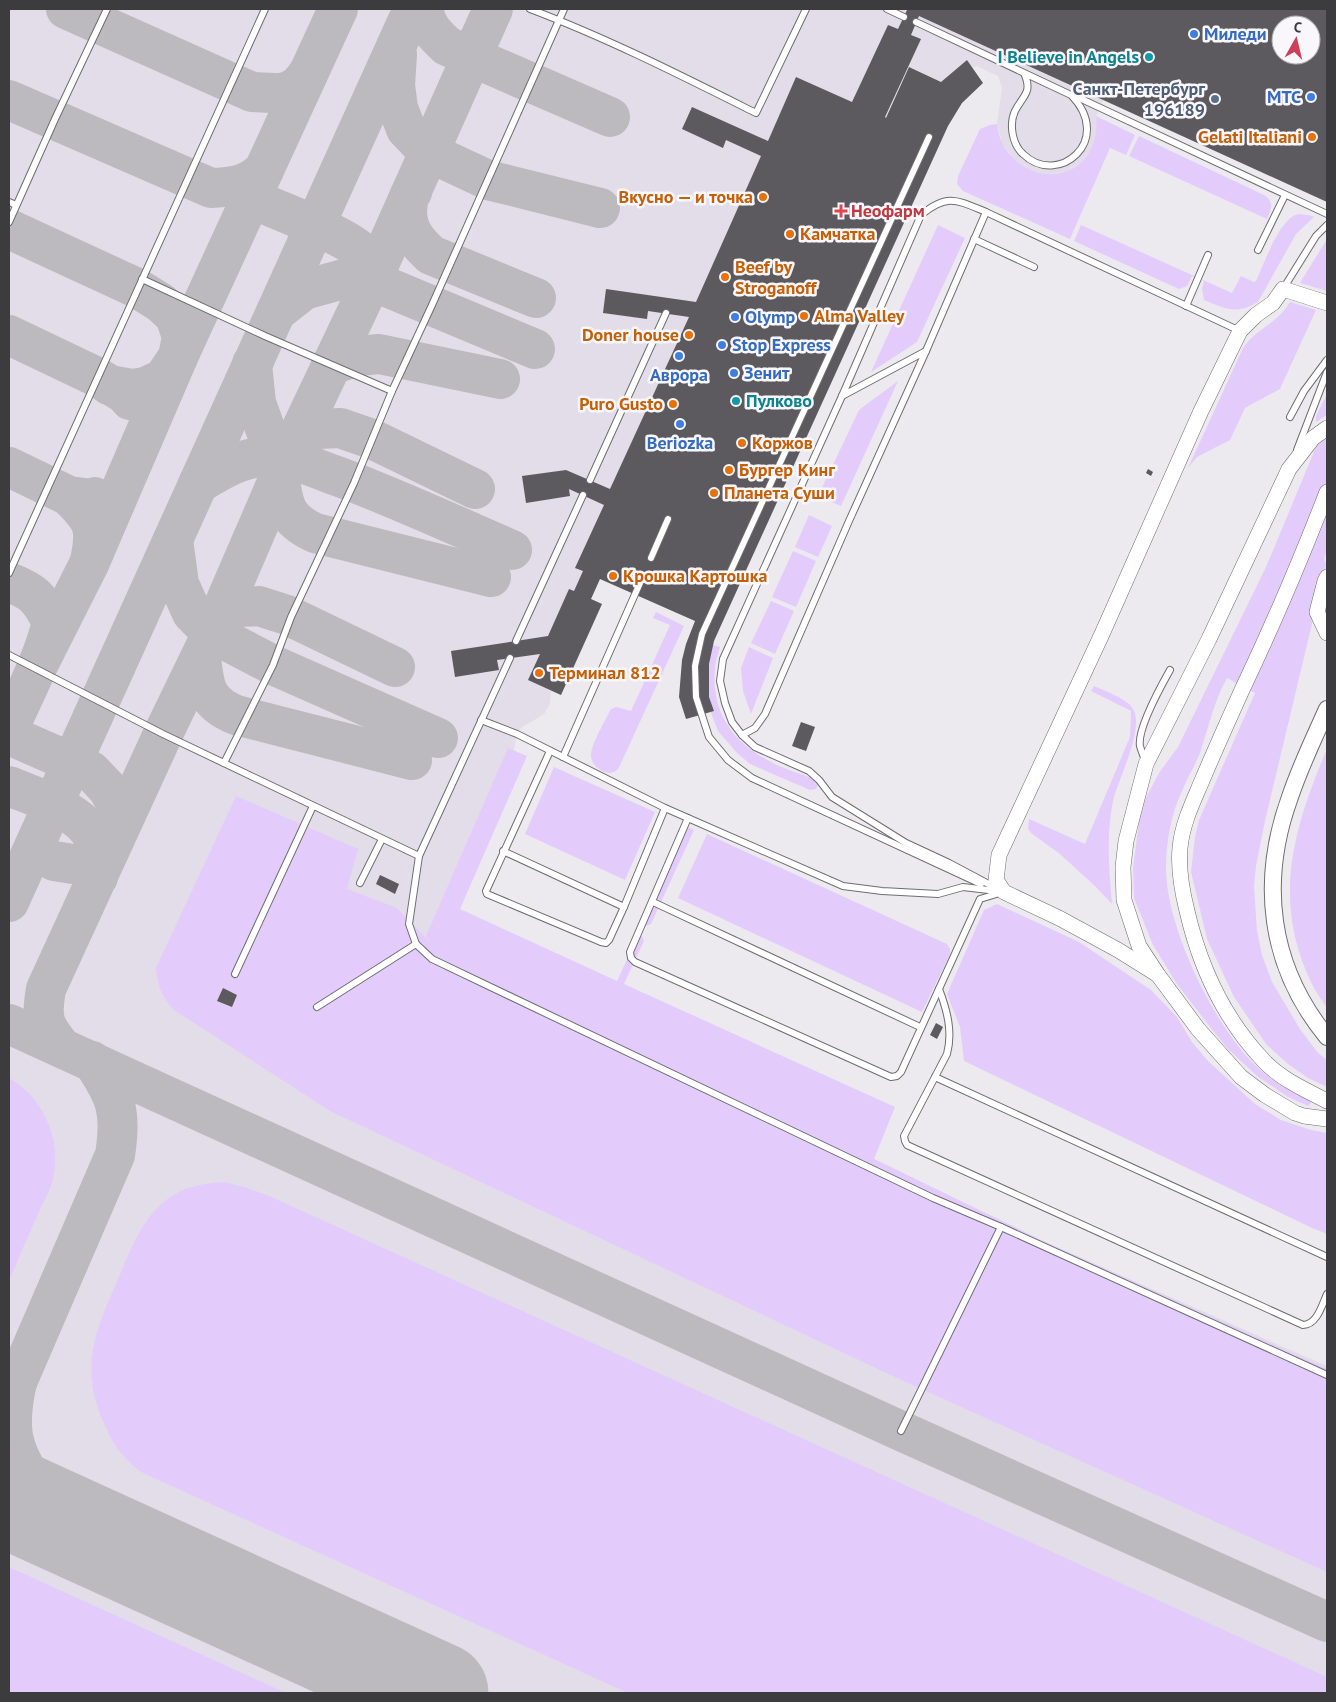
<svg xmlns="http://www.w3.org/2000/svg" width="1336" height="1702" font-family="'PT Sans',sans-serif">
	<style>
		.built { fill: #e2dde8; fill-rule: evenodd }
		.green { fill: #e3ccfc }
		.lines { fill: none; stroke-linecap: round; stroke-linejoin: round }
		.taxiway { stroke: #bcbabe; stroke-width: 40 }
		.runway { stroke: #bcbabe; stroke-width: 101 }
		.building { fill: #5c5a5e; fill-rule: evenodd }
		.service-casing { stroke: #6f6d71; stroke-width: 8 }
		.tertiary-casing { stroke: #6f6d71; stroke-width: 16 }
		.secondary-casing { stroke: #6f6d71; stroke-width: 18 }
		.service { stroke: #fff; stroke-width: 6 }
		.tertiary { stroke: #fff; stroke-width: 15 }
		.secondary { stroke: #fff; stroke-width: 16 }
		.shop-dot { fill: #3f7fe0; stroke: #f9f7fc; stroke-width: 2 }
		.culture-dot { fill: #0f9aa8; stroke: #f9f7fc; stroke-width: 2 }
		.service-dot { fill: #5c6f8a; stroke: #f9f7fc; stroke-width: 2 }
		.food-dot { fill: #e8710a; stroke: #f9f7fc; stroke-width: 2 }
		.health-dot { fill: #e0444e; stroke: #f9f7fc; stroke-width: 2 }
		.labels { text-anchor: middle; stroke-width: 5; stroke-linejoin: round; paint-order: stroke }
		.shop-label { font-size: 18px; font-weight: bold; fill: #366cbe; stroke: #f9f7fc; text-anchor: start }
		.culture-label { font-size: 18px; font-weight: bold; fill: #0d838f; stroke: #f9f7fc; text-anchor: end }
		.service-label { font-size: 18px; font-weight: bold; fill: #4e5e75; stroke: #f9f7fc; text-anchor: end }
		.food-label { font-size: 18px; font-weight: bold; fill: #c56008; stroke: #f9f7fc; text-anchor: start }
		.health-label { font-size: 18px; font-weight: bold; fill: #be3a42; stroke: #f9f7fc; text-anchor: start }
	</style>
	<rect width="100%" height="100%" fill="#eceaef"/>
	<path class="built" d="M9,9h1318v125l-18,40 -204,-77 -9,19 2,13 -5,18 -11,15 -16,10 -18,3 -19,-5 -15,-11 -12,-16 -5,-19 5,-36 -4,-12 -21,-10 -5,2 -5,-8 -26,22 -31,-15 -226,549 -84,-37 -9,20 11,5 -41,91 -10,-4 -1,13 -6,10 -23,14 -4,6 -5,26 -78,180 317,159 290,141 286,126v327h-1318zM1281,25h30v30h-30z"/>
	<g class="green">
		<path d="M1096,116l39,19 -9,20 -16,-7 -40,91 -107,-48 -6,-7 1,-8 22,-47 10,-4 7,-1c1,6 2,13 5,18 3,8 11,16 17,21 39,28 83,0 77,-47z"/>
		<path d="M1139,136l125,59c11,7 7,14 3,24l-138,-63z"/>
		<path d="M1298,214l11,1 5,2 -18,17 -38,68c-22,13 -32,7 -54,-2l-2,-11 2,-8 -12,-5 -5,10 -8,3 -105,-48 7,-16 151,68 9,-17 13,6 2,-1c8,-17 23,-62 42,-67z"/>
		<polygon points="938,225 965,238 917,342 871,372"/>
		<polygon points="1327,239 1327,291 1300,283"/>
		<path d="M1290,302l26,8 -36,79 -35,19 -15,32 -33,17 -9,11 55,-120c14,-20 34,-24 47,-46z"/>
		<polygon points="898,381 841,506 818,496 859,410"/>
		<polygon points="1327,394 1327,415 1316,422 1316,416"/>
		<path d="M1327,436v115l-3,7 2,7 -61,256 -9,45 -2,20 3,45 5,24 10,27 28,47 18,24 9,7v27l-19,-9 -20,-14 -22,-20 -32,-47 -27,-58 -16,-67 4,-35 4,-17 56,-127 -28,-15c-13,23 -19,51 -27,75 -5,13 -13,25 -18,38 -11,23 -16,52 -16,77 0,58 45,150 84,192 17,18 37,30 59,40l2,3 -3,3 -20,-9 -31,-21 -29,-27 -14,-17 -37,-48 -24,-39 -19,-47 -1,-30 8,-61 18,-34 19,-26 88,-180 50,-120z"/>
		<polygon points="809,515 832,526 818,557 795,547"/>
		<polygon points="793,551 816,561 796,607 772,597"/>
		<polygon points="771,601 794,611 775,654 751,643"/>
		<path d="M656,612l28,14 -63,137c-1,2 -2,5 -4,7 -9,9 -26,-4 -26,-14 0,-12 14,-35 20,-47l5,-2 15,4 39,-86 -17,-7z"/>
		<path d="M709,644l11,3c-2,7 -5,15 -5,22 -5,54 30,85 77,102 8,3 23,6 26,14l-2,4 -6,1 -60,-26 -13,-11 -19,-22 -13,-34z"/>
		<polygon points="749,647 773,658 751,714 743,691 741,668"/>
		<path d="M1094,686c11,5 34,13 39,23 12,20 -15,70 -20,92 -7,34 -4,69 -1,103l-17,-18 -35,-32 -29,-21 -3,-4 1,-10 56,25 45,-107 1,-26 -40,-20z"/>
		<path d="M508,748l19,8 -67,153 157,72 20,-43 5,-2 2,5 -20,43 271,123 -21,52 167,81 286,129v203l-430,-194 -567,-267 -156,-101c-13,-15 -16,-23 -18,-42l80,-172 122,53 -11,40 50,19 33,34 -4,-6z"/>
		<path d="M1327,749v259c-5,-8 -12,-17 -16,-26 -39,-82 -18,-153 16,-233z"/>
		<polygon points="554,767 655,812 625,880 525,834"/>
		<polygon points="688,827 694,830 651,924 647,926 645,923"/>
		<polygon points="707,834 947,944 950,949 950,954 922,1012 678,898"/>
		<polygon points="997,904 1079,942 1151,990 1177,1017 1192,1042 1208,1061 1255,1104 1281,1120 1311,1130 1327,1133 1327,1234 1312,1228 964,1061 960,1027 947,994 984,910"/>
		<path d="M9,1078c36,20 54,65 43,105 -4,11 -10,21 -14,31 -10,23 -20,45 -29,67z"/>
		<path d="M225,1182l19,5 23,8 1060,482v16h-699l-483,-219c-18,-10 -31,-28 -39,-46 -29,-62 -10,-98 15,-156 11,-25 21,-52 43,-70 17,-15 39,-19 61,-20z"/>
		<polygon points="9,1567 286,1693 9,1693"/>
	</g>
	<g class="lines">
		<g class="taxiway">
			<path d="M66,9l186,83c24,1 40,6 55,-17"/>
			<path d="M423,9c4,18 11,25 24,37l163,71"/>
			<polyline points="397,55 395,85 398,108 406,129 428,152 488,180 600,208"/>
			<path d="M9,100l202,88c22,-1 36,-2 53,-18"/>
			<path d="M412,192c-5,6 -4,11 -5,19 0,20 10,31 24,44l105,43"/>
			<path d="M269,206c18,8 86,34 94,48 5,8 7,18 9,26"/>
			<polyline points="9,229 137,288 161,303 175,316 182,337 178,357 163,379 145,387 132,389 109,385"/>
			<polyline points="276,312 304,290 347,278 363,277 535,349"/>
			<polyline points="9,335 97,377 125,394 130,400"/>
			<polyline points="252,364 256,403 266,431 299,463"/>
			<polyline points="331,365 358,356 379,354 500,379"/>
			<polyline points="295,443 308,434 319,429 340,428 372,439 475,489"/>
			<polyline points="9,467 69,496 92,499 95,497"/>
			<path d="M280,475c2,29 6,45 35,58l176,44"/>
			<path d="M198,484c25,-15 50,-31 81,-27 19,2 39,13 58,19 59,22 117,49 175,74"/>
			<path d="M69,496c25,25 28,31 21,65"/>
			<polyline points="173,540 179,584 192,613 212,633 273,665 438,738"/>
			<path d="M9,582c25,10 30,15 43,40 -9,37 -27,71 -43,106"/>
			<polyline points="212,633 227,612 239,607 259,606 287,615 395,667"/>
			<path d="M201,657c3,30 5,46 35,58l176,45"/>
			<polyline points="36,669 89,564 178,357 338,9"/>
			<polyline points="9,735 91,771 108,789 117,806 118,819 114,840 100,854 88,861 73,864 54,861"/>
			<path d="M9,786c33,14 87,28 91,71 0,7 -1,13 -2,20"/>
			<polyline points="9,902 413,9"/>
			<polyline points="9,1024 901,1431 1327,1622"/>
			<path d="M62,1048c-19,-23 -21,-29 -16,-59l117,-255 49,-101 75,-174 85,-179 121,-271"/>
			<path d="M17,1382c-4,18 -7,36 -4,54 5,28 27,58 49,75 19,15 41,27 62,40"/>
			<path d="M9,1393l8,-11 98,-227c7,-43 1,-59 -23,-94"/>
		</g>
		<polyline class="runway" points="9,1498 438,1693"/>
	</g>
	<g class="building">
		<path d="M903,9h424v193l-408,-186 -8,19 10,4 -36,78 1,1 23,-51 32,15 26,-22 16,23 -21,20 -14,23 -230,506 -4,9 -5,23v33l5,14 -28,8 -7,-22 3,-37 4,-16 9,-23 -95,-42 -9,20 11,5 -41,91 -33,-15 12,-26 -43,6 2,10 -44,7 -4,-26 97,-15 21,-47 5,2 9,-20 -8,-3 29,-63 -35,-16 1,7 -44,7 -4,-27 44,-6 44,19 79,-172 -41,-6 -1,8 -44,-6 3,-24 90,13 65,-146 -35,-16 -3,8 -41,-19 10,-22 76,34 28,-64 56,25 36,-77 10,4 9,-19zM1281,25h30v30h-30z"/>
		<polygon points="1148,469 1153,472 1151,476 1146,473"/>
		<polygon points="801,722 815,727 806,751 792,746"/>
		<polygon points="380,875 399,884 395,894 376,884"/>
		<polygon points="223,988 237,995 232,1007 217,1001"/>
		<polygon points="936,1023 943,1027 937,1039 930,1035"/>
	</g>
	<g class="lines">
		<g class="service-casing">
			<g id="service">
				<path d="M530,9c77,29 152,67 226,104l50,-104"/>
				<polyline points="887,9 904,17"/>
				<path d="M916,22l155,73c44,45 -13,93 -48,59 -11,-10 -14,-30 -8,-43 8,-16 18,-18 9,-38"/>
				<polyline points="1075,96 1327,214"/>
				<polyline points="929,137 702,634 695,666 696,697 709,737 728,760 752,778 981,884"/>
				<polyline points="9,202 16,205"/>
				<polyline points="9,222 55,119 107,9"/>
				<polyline points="974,239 1034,267"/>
				<polyline points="1258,250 1285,195"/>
				<polyline points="142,279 265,336 392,391"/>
				<polyline points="1283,289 1316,236 1327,225"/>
				<polyline points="1186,306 1208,255"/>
				<polyline points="842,396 926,351"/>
				<polyline points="1290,417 1304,391 1327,360"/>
				<polyline points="1297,450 1327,372"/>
				<polyline points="590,480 666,313"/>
				<polyline points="651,558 668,519"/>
				<polyline points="9,573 265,9"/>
				<polyline points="516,641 583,495"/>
				<polyline points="9,655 163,734 419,856"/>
				<polyline points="510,658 419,856 409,924 416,944 432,959 933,1198 1001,1227 1327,1375"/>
				<polyline points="481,720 517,734 665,808 843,886 882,891 938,894 963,887 997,891"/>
				<polyline points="742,735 755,728 765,714 849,521 926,351 986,212"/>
				<polyline points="563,757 640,583"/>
				<path d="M1145,761c-1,-5 -4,-10 -5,-15 -3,-17 21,-60 30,-76"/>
				<polyline points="224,763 273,665 291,617 354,483 392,391 432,305 564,9"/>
				<polyline points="688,818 630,952 631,958 635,962 891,1077 897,1076 901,1072 980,899 1003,892"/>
				<polyline points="503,851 624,907 609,940 606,943 601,942 487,894 486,891 550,751"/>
				<polyline points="360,883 382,839"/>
				<path d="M998,889l-49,-26 -43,-20 -74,-46 -13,-17 -10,-9 -54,-24 -13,-12 -10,-13 -7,-19 -5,-22 3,-22 119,-263 79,-181c26,-22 36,-15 65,-3l254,119"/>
				<polyline points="653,902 920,1027"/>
				<polyline points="624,907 665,808"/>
				<polyline points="235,974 313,806"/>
				<path d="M939,989c8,21 14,43 8,65l-43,82 1,5 2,4 396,180c14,0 19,-20 24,-31"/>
				<polyline points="317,1007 416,944"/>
				<polyline points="935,1077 1327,1257"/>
				<polyline points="901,1431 1001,1227"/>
			</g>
		</g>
		<g class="tertiary-casing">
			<g id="tertiary">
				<polyline points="1327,428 1313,438 1289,469 1209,639 1146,764 1126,841 1123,867 1124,900 1139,946 1158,975 1198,1029 1241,1077 1265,1095 1295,1113 1304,1116 1327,1119"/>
				<path d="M1327,492c-26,67 -54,133 -85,198 -14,31 -28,62 -41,93 -9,21 -19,42 -21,65 -2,21 2,43 7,63 13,56 37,108 77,150 17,18 41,29 63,40"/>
				<polyline points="1327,577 1325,581 1317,612 1327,633"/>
				<polyline points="1158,975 1118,950 1059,918 1004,892 996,880 999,855 1102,634 1201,411 1240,331 1256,315 1273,303 1283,289 1327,303"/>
			</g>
		</g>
		<g class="secondary-casing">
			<path id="secondary" d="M1327,709c-13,29 -27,58 -37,88 -31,85 -21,169 37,240"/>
		</g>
		<use href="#service" class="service"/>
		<use href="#tertiary" class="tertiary"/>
		<use href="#secondary" class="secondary"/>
	</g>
	<g class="shop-dot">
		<circle cx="1194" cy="34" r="5"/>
		<circle cx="1311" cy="97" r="5"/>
		<circle cx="735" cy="317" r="5"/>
		<circle cx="722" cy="345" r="5"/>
		<circle cx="679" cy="356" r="5"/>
		<circle cx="734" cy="373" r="5"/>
		<circle cx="680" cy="424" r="5"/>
	</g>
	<g class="culture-dot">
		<circle cx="1149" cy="57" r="5"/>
		<circle cx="736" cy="401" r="5"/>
	</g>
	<circle class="service-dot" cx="1215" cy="99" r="5"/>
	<g class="food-dot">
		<circle cx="1312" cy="137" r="5"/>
		<circle cx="763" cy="197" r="5"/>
		<circle cx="790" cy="234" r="5"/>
		<circle cx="725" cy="277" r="5"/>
		<circle cx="804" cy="316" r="5"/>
		<circle cx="689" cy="335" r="5"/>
		<circle cx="673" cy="404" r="5"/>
		<circle cx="742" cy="443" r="5"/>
		<circle cx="729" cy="470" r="5"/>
		<circle cx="714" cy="493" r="5"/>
		<circle cx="613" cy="576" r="5"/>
		<circle cx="539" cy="673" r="5"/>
	</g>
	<path class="health-dot" d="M838.5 203.5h5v5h5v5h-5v5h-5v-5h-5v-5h5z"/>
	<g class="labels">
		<g class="shop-label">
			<text x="1204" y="40">Миледи</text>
			<text x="1301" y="103" text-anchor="end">МТС</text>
			<text x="745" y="323">Olymp</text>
			<text x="732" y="351">Stop Express</text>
			<text x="744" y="379">Зенит</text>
			<text x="679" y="381" text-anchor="middle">Аврора</text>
			<text x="680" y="449" text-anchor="middle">Beriozka</text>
		</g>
		<g class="culture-label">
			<text x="1139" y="63">I Believe in Angels</text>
			<text x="746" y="407" text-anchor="start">Пулково</text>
		</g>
		<g class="service-label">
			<text x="1205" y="95">Санкт-Петербург<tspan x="1205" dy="21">196189</tspan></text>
		</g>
		<g class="food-label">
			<text x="1302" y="143" text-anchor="end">Gelati Italiani</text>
			<text x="753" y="203" text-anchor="end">Вкусно — и точка</text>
			<text x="800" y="240">Камчатка</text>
			<text x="735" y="273">Beef by<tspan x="735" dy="21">Stroganoff</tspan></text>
			<text x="814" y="322">Alma Valley</text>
			<text x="679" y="341" text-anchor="end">Doner house</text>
			<text x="663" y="410" text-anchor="end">Puro Gusto</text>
			<text x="752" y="449">Коржов</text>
			<text x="739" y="476">Бургер Кинг</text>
			<text x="724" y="499">Планета Суши</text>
			<text x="623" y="582">Крошка Картошка</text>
			<text x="549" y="679">Терминал 812</text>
		</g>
		<g class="health-label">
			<text x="851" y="217">Неофарм</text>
		</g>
	</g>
	<rect width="1336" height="1702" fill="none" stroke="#3c3b3d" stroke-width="20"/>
	<g transform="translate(1296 40) rotate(8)"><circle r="24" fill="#f9f7fc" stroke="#adacb0"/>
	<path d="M0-4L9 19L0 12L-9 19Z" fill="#cf3f58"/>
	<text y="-8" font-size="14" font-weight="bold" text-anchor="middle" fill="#3c3b3d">С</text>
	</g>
</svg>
